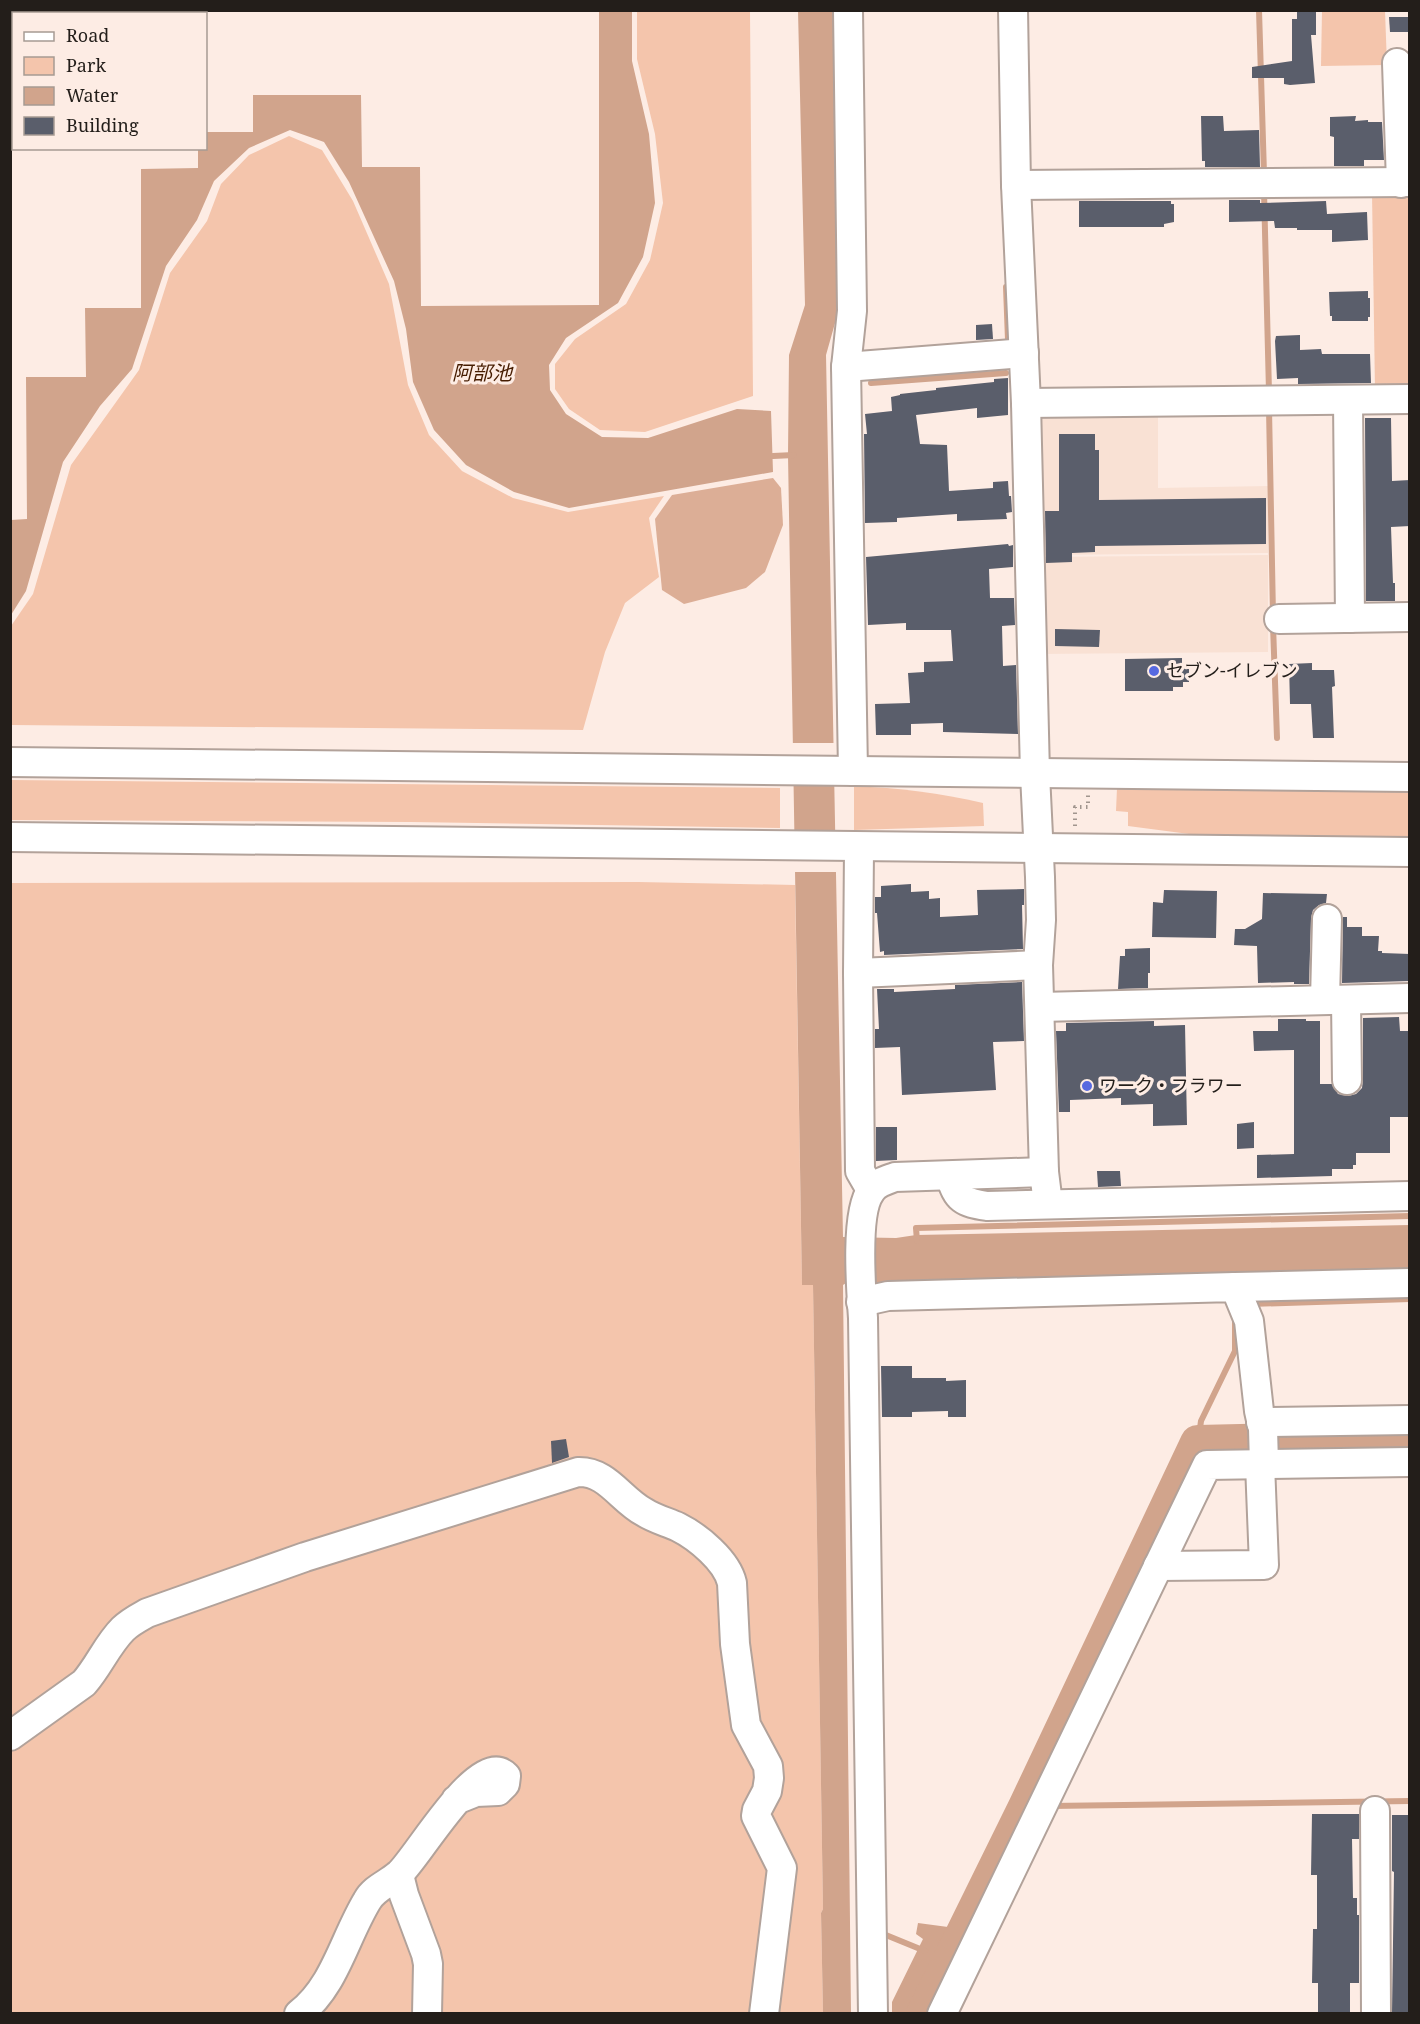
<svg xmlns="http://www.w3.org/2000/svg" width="1420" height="2024" font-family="'Noto Serif','Noto Sans JP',serif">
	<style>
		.built { fill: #f9e1d4 }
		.green { fill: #f4c5ac }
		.forest { fill: #dcae96 }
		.water { fill: #d1a48c }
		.pier { fill: #fdece4 }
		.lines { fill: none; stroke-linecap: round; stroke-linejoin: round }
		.stream { stroke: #d1a48c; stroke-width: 6 }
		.river { stroke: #d1a48c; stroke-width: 36 }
		.building { fill: #5a5e6b }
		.minor-casing { stroke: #b2a29a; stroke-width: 32 }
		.path { stroke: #a1958e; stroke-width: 4; stroke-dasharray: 1.5 4.5; stroke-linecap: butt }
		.minor { stroke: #fff; stroke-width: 28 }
		.poi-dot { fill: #5769e0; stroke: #fdece4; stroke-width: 2 }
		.labels { text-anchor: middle; stroke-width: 6; stroke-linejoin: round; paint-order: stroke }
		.poi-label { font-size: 18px; fill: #231e1a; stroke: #fdece4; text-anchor: start }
		.water-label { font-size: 20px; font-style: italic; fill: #461c01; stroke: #fdece4 }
	</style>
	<rect width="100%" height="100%" fill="#fdece4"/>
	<g class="built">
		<polygon points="1158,408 1158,488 1268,486 1268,553 1037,555 1036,415"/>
		<polygon points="1268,555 1268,652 1039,654 1039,557"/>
	</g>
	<g class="green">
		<polygon points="637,11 750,11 753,396 645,432 600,430 569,409 555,389 555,364 575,339 626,304 650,260 663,203 655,134 637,59"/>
		<polygon points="1322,11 1385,11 1387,65 1321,66"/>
		<polygon points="289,136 322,150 353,201 389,284 408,385 429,435 462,471 513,498 568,512 664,496 649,518 659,577 625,603 605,652 583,730 11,725 11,626 33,594 71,465 139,370 170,273 207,221 221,184 249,155"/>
		<polygon points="1372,193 1409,193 1409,389 1375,390"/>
		<polygon points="11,780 780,788 780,828 411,822 11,820"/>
		<path d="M854,786c44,2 87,7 129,17l1,23 -130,4z"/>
		<polygon points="1117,788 1409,789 1409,840 1212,837 1128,826 1128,812 1116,811"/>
		<polygon points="638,882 795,885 802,1284 813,1285 823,1909 821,1913 823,2013 11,2014 11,883"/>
	</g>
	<polygon class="forest" points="773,478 781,488 783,525 765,572 746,588 684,604 662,590 655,519 672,495"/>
	<g class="water">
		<polygon points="599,11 632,11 632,61 649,134 655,203 643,257 618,303 566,338 549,365 550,390 566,414 602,437 648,438 737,409 771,411 773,472 569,508 514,492 466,465 434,430 413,382 406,329 394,281 349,182 324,142 290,130 249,148 214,181 197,220 166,266 132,369 100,406 63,462 26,591 11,615 11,520 27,519 26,377 86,377 85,308 141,308 141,169 198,168 198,149 206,148 206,132 253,132 253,95 361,95 362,167 420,167 421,306 599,305"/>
		<polygon points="798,11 834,11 839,309 826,355 843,1237 896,1238 916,1235 1410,1225 1409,1274 869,1288 846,1283 843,1285 851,2014 823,2013 821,1913 823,1909 813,1285 802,1285 788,455 789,355 805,305"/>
		<polygon points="966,1916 979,1921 932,2013 892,2013 892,2002 923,1939 916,1934 918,1923 948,1927"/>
	</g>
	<g class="pier">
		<polygon points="790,743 837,743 837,785 791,785"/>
		<polygon points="793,833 838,833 839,872 793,872"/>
	</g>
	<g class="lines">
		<g class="stream">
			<polyline points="1259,10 1264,174"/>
			<polyline points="1264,191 1269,392"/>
			<polyline points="1006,287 1008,340"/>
			<polyline points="871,383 1006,373"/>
			<polyline points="1269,409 1273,615"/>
			<polyline points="773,456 794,455"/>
			<polyline points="1273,625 1277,738"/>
			<polyline points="917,1241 916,1228 1410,1216"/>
			<polyline points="1250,1304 1410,1299"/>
			<polyline points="1198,1443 1201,1421 1235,1351 1235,1314"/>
			<polyline points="1050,1806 1410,1801"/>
			<polyline points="881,1933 925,1951"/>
		</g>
		<polyline class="river" points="924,2014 1026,1807 1198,1443 1410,1438"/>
	</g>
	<g class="building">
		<polygon points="1297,10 1316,10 1316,35 1311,35 1315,83 1290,85 1284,84 1284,78 1252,78 1252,67 1292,61 1292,19 1297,19"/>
		<polygon points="1389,17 1410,17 1410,32 1390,32"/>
		<polygon points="1201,116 1223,116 1224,131 1259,130 1260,167 1205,167 1205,161 1202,161"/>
		<polygon points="1356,116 1355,121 1368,120 1368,122 1382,122 1384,160 1364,160 1364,166 1334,166 1334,137 1330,136 1330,117"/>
		<polygon points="1229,200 1260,200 1260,203 1326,201 1327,214 1367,212 1368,240 1332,242 1332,230 1297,230 1297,228 1275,228 1274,221 1229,222"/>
		<polygon points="1079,201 1171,201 1171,204 1174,204 1174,222 1164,224 1164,227 1079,227"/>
		<polygon points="1368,291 1368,298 1370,298 1370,317 1368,317 1368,321 1332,321 1332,316 1330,316 1329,292"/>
		<polygon points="992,324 993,339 976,340 976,325"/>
		<polygon points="1300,335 1300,350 1321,349 1322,354 1370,354 1371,383 1298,384 1298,378 1277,379 1275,341 1276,336"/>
		<polygon points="1008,378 1008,415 977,418 977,408 916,415 920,444 947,445 949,491 993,488 993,482 1008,481 1009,496 1011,496 1012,512 1006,513 1007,519 957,521 957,514 897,518 897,522 865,523 864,434 867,434 865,414 892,411 891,397 900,395 900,394 936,390 936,388 994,382 994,379"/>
		<polygon points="1365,418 1391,418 1392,481 1410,480 1410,526 1391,527 1393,583 1395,583 1395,601 1366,601"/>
		<polygon points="1059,434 1095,434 1095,450 1099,450 1099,500 1266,498 1266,544 1095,546 1095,552 1072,553 1072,562 1046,563 1045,511 1059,511"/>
		<polygon points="1008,544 1009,546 1013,545 1013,567 989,569 990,598 1014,598 1015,625 1002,626 1003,666 1016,665 1018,734 943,732 943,723 911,724 911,735 876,735 875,704 910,703 908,673 924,672 924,662 953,661 951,630 906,630 906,623 868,625 866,557"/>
		<polygon points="1055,629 1100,630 1099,647 1055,646"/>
		<polygon points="1182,658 1182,665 1189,665 1189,682 1183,682 1183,687 1173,687 1173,691 1125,691 1125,659"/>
		<polygon points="1312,663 1312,670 1334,670 1335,686 1332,687 1334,738 1313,738 1311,704 1290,704 1289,664"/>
		<polygon points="911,884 911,892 929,891 929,899 940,898 940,917 978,915 977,890 1024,889 1024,905 1022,905 1023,949 884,955 884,951 880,952 877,913 875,913 875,897 881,897 881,886"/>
		<polygon points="1164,890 1217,891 1216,938 1152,937 1153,902 1163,903"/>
		<polygon points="1263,893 1327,894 1326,903 1319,905 1313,910 1311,918 1309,984 1294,984 1294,982 1258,983 1257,946 1234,945 1235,929 1245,929 1262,919"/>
		<polygon points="1343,917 1347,917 1347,927 1362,927 1362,936 1379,936 1378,951 1382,951 1382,953 1410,954 1410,981 1342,983"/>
		<polygon points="1150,948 1150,973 1148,973 1148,988 1118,989 1120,956 1125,956 1125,949"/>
		<polygon points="1022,982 1024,1041 993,1042 996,1090 902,1095 900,1047 875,1048 875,1029 879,1029 877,989 894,989 894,992 955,989 955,985"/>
		<polygon points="1399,1017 1400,1031 1408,1031 1408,1037 1410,1037 1410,1117 1390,1117 1390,1153 1356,1153 1356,1165 1353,1165 1353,1169 1332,1169 1332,1176 1257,1178 1257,1155 1294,1154 1294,1050 1254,1051 1253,1031 1278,1031 1278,1019 1306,1019 1306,1021 1320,1021 1320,1084 1332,1084 1338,1094 1348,1096 1356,1094 1362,1088 1363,1080 1363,1018"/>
		<polygon points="1154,1021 1154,1026 1185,1025 1187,1125 1153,1126 1153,1104 1121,1105 1121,1098 1070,1100 1070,1112 1059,1112 1056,1031 1066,1031 1066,1023"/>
		<polygon points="1254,1122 1254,1148 1237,1149 1237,1124"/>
		<polygon points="876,1127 897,1127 897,1160 876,1161"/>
		<polygon points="1097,1171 1120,1171 1121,1186 1098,1187"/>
		<polygon points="881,1366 912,1366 912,1378 946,1378 946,1381 966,1380 966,1417 948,1417 948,1411 912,1412 912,1417 882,1417"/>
		<polygon points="566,1439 569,1457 552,1463 551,1441"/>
		<polygon points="1312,1814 1359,1814 1359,1839 1352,1839 1353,1898 1357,1898 1357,1915 1359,1915 1359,1983 1350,1983 1350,2013 1318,2013 1318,1983 1312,1983 1313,1929 1317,1929 1317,1875 1311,1875"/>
		<polygon points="1392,1815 1410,1815 1410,2013 1392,2013 1394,1872 1392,1871"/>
	</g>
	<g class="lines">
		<g class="minor-casing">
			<g id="minor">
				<polyline points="848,10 852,311 846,367 853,771"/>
				<polyline points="1013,10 1016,185 1026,403 1035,774 1040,877 1041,920 1038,965 1044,1172 1048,1204"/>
				<polyline points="1397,63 1401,183"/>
				<polyline points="1016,185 1410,182"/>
				<polyline points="846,367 1024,353"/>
				<polyline points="1348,400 1350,618"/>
				<polyline points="1026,403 1410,399"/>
				<polyline points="1279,619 1410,617"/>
				<polyline points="10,762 1410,777"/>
				<polyline points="10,837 1410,852"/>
				<polyline points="859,848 858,973 860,1171 871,1190"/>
				<polyline points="858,973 1038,965"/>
				<polyline points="1325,1000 1327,919"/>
				<polyline points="1346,1000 1347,1080"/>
				<polyline points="1040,1007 1410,998"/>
				<path d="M950,1176c8,24 12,26 37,30l423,-10"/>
				<polyline points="1235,1287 1410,1283"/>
				<polyline points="861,1302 888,1296 1235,1287 1249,1321 1259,1411 1263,1429 1264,1464"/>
				<polyline points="1261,1422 1410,1420"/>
				<polyline points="1158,1566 1264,1565 1260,1464"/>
				<path d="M10,1736l74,-53c15,-17 23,-38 39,-54 7,-7 15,-11 24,-16l158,-56 273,-85c29,-1 42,27 66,40 11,7 23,10 34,15 20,10 49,34 54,56l3,61 11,81 22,41 1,12 -2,13 -10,19 -1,6 26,52 -18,146"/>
				<polyline points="1375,1811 1376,2014"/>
				<polyline points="399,1875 404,1895 426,1954 428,1964 427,2014"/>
				<path d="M299,2014c36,-28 45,-75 68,-113 7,-13 21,-17 31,-26 18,-14 80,-126 108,-99l-1,8 -7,7 -22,1 -20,8"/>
				<path d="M873,2014l-10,-696c-2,-28 -8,-106 8,-127 5,-8 16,-11 24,-14l149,-5"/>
				<polyline points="942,2014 1207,1465 1410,1462"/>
			</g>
		</g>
		<polyline class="path" points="1075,826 1075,807 1088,807 1088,795"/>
		<use href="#minor" class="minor"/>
	</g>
	<g class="poi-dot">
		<circle cx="1154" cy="671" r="6"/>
		<circle cx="1087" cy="1086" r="6"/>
	</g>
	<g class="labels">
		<g class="poi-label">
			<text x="1166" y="677">セブン-イレブン</text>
			<text x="1099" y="1092">ワーク・フラワー</text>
		</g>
		<g class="water-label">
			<text x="482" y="380">阿部池</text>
		</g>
	</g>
	<rect width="1420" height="2024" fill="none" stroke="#231e1a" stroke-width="24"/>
	<rect x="12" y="12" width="195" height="138" fill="#fdece4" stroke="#a69a93" stroke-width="1.5"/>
	<rect x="24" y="32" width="30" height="9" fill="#ffffff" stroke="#a69a93" stroke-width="1.5"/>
	<text x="66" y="42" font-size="18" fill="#231e1a">Road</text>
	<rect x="24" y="57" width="30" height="18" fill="#f4c5ac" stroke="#a69a93" stroke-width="1.5"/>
	<text x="66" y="72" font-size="18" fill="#231e1a">Park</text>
	<rect x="24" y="87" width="30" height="18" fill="#d1a48c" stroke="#a69a93" stroke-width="1.5"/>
	<text x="66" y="102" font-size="18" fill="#231e1a">Water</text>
	<rect x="24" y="117" width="30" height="18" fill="#5a5e6b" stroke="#a69a93" stroke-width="1.5"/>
	<text x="66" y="132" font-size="18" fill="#231e1a">Building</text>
</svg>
